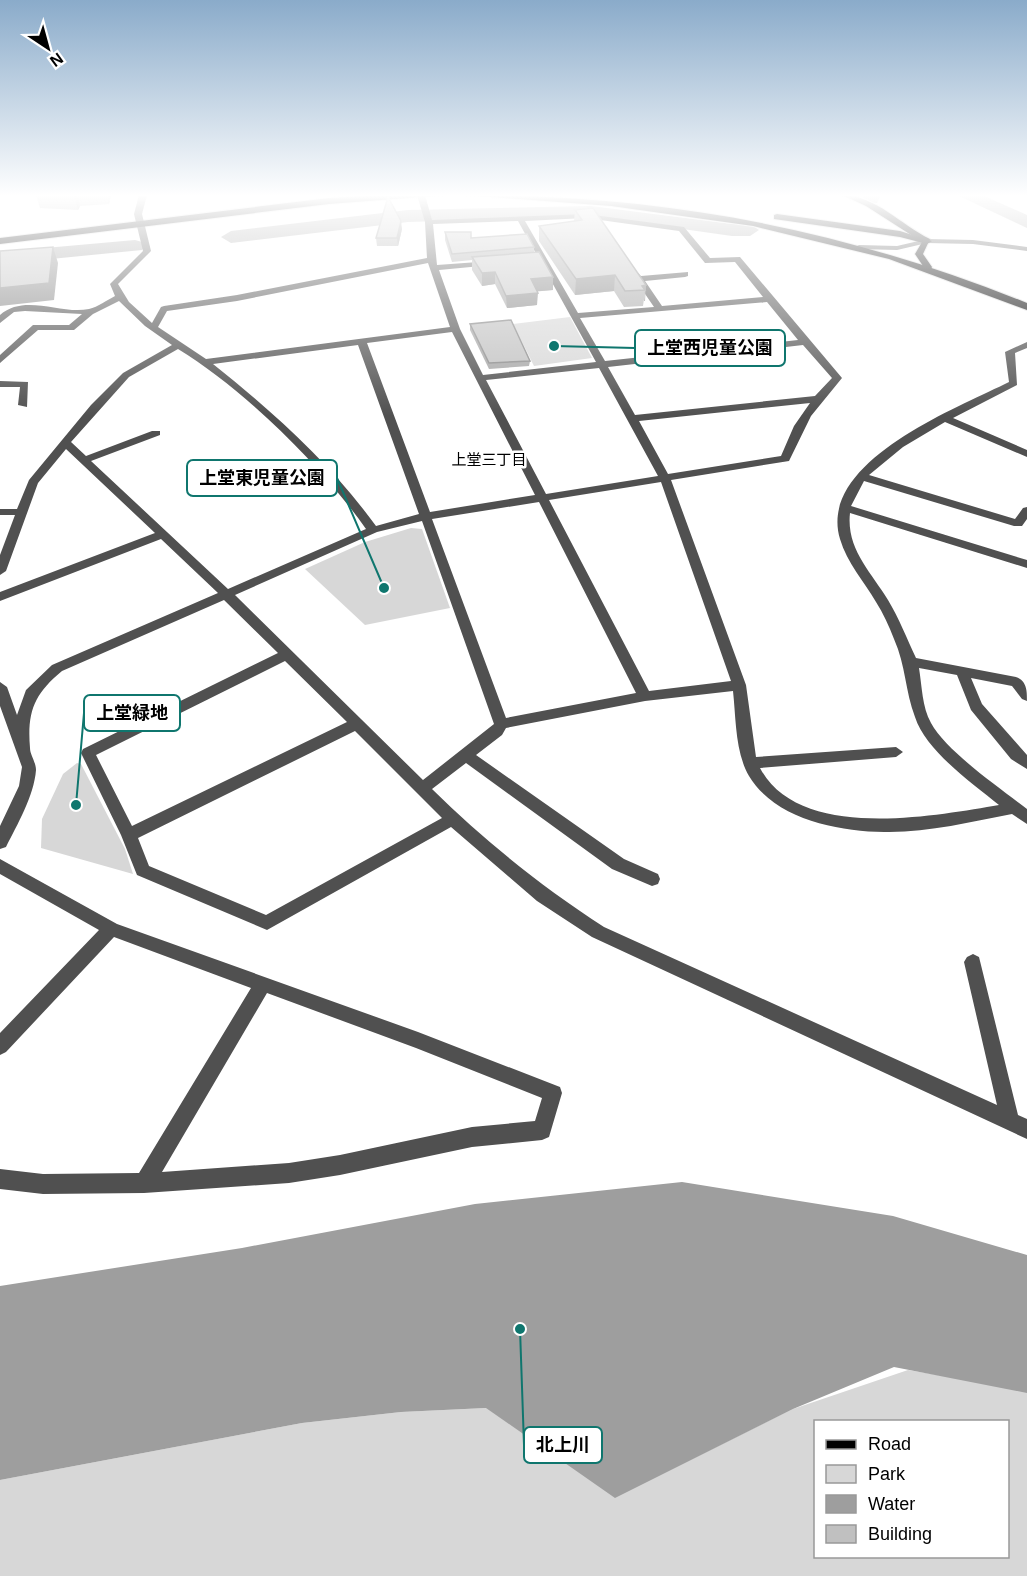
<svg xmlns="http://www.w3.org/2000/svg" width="1027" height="1576" font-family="Helvetica,'Noto Sans JP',sans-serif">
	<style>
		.green { fill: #d7d7d7; fill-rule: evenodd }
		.water { fill: #9e9e9e }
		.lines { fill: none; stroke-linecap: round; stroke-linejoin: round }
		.river { fill: #9e9e9e; fill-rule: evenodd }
		.major-casing { stroke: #dbdbdb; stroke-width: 2 }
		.highway-casing { stroke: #dbdbdb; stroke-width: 2 }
		.minor { fill: #505050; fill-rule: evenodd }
		.major { fill: #000; fill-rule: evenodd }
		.highway { fill: #000; fill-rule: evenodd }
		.wall { fill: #a5a5a5 }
		.shaded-wall { fill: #868686 }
		.building { fill: #c0c0c0; stroke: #868686; stroke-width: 1.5 }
		.labels { text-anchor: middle; stroke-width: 5; stroke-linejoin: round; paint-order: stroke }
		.far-neighbourhood-label { font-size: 15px; fill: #000; stroke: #fff }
		.leader { fill: none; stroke: #0f766e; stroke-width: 2 }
		.callout-dot { fill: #0f766e; stroke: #fff; stroke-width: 2 }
		.callout { fill: #fff; stroke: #0f766e; stroke-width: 2 }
		.callout-label { font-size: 18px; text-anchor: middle; font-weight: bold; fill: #000 }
	</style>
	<rect width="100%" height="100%" fill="#fff"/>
	<g class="green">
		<polygon points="570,317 592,358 534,366 513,324"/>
		<polygon points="411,528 422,529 450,608 365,625 305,569 365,542"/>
		<polygon points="77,763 81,764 125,849 133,874 41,848 42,819 63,774"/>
		<path d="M908,1370l119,20v186h-1027v-96l302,-57 99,-11 86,-4 128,89 178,-88zM816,1422h192v134h-192z"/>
	</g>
	<polygon class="water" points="682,1182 893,1216 1027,1255 1027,1393 894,1367 793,1409 615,1498 486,1408 401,1412 302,1423 0,1480 0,1286 242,1248 475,1204"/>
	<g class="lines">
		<g class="river">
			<polygon points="863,195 881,195 877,203 865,203"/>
			<polygon points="957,195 982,195 1027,215 1027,228"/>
			<polygon points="591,206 732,224 750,224 759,230 750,236 732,236 591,216 408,222 231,243 221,237 231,231 408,210"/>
			<polygon points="135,240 142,242 145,246 142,250 0,264 0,252"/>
		</g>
		<g class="major-casing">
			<path id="major" d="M842,195c33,0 59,30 88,44l-7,15 9,13 -1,2h-6l-10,-15 7,-12 -56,-36z"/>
		</g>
		<g class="highway-casing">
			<g id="highway">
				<polygon points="384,195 448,195 329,204 0,244 0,238 329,198"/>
				<path d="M463,195c200,0 378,33 564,108v7l-138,-51 -136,-33 -142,-20z"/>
				<polygon points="777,214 900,231 932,241 927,244 900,237 774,219 774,215"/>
			</g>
		</g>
		<g class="minor">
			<path d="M139,195h8l-5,19 9,37 -33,33 11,18 23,21 9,-16 3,-1 73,-11 190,-37 -2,-36 -8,-27h8l7,25 154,-6 98,13 26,31 30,-1 102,121 -31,38 -22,45 -118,19 75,205 10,72 140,-10 7,5 -7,5 -136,11c39,74 174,48 239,37 -27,-22 -73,-54 -84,-88 -10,-26 -9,-51 -21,-78 -5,-13 -11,-26 -18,-37 -12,-21 -29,-39 -36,-63 -23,-77 115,-130 169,-157l-4,-30 22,-10v6l-12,5 2,32 -64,33 74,32v7l-82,-35 -42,25 -34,28 146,44 8,-11 4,-1v12l-5,7h-8l-150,-45 -13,25 176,54v8l-177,-55c-4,36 21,59 38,87 11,18 19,39 28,58l100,19c11,4 11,14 11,24l-5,-2 -10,-13 -41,-8 11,26 45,51v14l-16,-10 -40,-49 -14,-35 -38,-7c3,18 3,39 12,55 16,29 69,65 96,86v15l-15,-10c-42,8 -86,19 -128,18 -47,-1 -109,-13 -135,-56 -14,-24 -13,-58 -16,-85l-88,10 -139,27 -4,7 -26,20 148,104 34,15 2,5 -2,5 -6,2 -40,-17 -146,-106 -34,26c54,53 109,97 172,138l393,178 -33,-143 3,-5 6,-3 6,3 39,158 9,4v20l-435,-202 -55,-36 -86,-74 -184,103 -130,-55 -16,-40 -40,-82 2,-4 195,-96 -54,-53 -162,71c-28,23 -35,41 -32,77 0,7 6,14 6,22 -2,26 -19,55 -30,77l-6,2v-23l19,-40 3,-19 -22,-61v-24l7,5 10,28 9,-25 26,-25 166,-72 -57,-54 -161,62v-9l155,-59 -89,-84 -28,34 -32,88 -6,4v-20l15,-40h-15v-6h17l12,-29 62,-75 32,-32 49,-28 -27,-19 -26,-25 -26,13 -19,16h-36l-38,33v-8l33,-30h36l13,-11 -57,-3 -11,1 -14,11v-8c25,-22 61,0 89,-6 9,-2 18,-9 26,-13l-5,-12 33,-33 -9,-37zM586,218l93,13 26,32 30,-1 28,35 -101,9 -17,-25 40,-4 3,-1v-4l-47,4 -7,-7 -4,3 24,35 -76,6 -53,-92zM518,221l78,141 -113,13 -23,-46 -21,-59 53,-5 4,-2 -4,-2 -55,4 -4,-41zM428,263l22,64 -244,32 -48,-32 9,-16 70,-10zM767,302l31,38 -193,21 -25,-43zM452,332l83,163 -105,17 -63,-169zM358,345l61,169 -43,12c-46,-63 -103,-114 -163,-162zM803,345l29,33 -17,18 -180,19 -27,-48zM178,349c67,41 143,116 188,180l-138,60 -137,-128 69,-26v-4h-8l-66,25 -15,-14 58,-65zM599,368l59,108 -112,18 -60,-114zM810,403l-16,23 -13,30 -113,18 -29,-53zM661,482l70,199 -82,10 -100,-191zM539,502l97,191 -130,25 -74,-199zM422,521l72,203 -71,56 -188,-185 142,-63zM285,661l62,61 -215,104 -36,-71zM355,731l87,87 -176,97 -117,-49 -11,-28z"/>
			<polygon points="927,239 973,240 1027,247 1027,251 973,244 927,243 897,250 859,249 855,247 859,245 897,246"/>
			<polygon points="0,381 28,382 27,407 18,405 20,387 0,387"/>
			<path d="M0,859l117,65 301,108 142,55 2,6 -13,44 -7,3 -70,7 -132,28 -51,8 -145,10 -101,1 -43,-5v-20l43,5 96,-1 112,-185 -137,-51 -108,115 -6,3v-22l99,-103 -99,-56zM267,993l149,55 126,50 -7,23 -63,6 -132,28 -51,8 -127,9z"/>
		</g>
		<use href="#major" class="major"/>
		<use href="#highway" class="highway"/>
	</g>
	<g class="wall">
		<polygon points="36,195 111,195 109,204 80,206 78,210 40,208"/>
		<polygon points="575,210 646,285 643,306 624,307 614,291 575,295 539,241 539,226 574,221"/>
		<polygon points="402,229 398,246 377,246 376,238"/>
		<polygon points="445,232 471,238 534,247 534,253 553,290 537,291 537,305 507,308 495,284 482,286 472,270 472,260 452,262 445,240"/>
		<polygon points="470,324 530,361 529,366 489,369 470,330"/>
	</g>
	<g class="shaded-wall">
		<polygon points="74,195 77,195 80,206 78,210"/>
		<polygon points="107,195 111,195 109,204"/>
		<polygon points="401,221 402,229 398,246 397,238"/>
		<polygon points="53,247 58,263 54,300 0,306 0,288"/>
		<polygon points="495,272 495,284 482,286 482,273"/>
		<polygon points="615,275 614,291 575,295 576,279"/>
		<polygon points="553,277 553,290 531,292 531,279"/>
		<polygon points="646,285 645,301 644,301 645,290 642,286"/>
		<polygon points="538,293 537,305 507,308 506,296"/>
	</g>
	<g class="building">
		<polygon points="388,197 401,221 397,238 376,238"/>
		<polygon points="593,208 646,285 642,286 645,290 625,291 615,275 576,279 539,226 582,220 575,210"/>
		<polygon points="445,232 471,232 471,238 527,234 534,247 452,254"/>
		<polygon points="53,247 49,283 0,288 0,251"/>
		<polygon points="539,252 553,277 531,279 538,293 506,296 495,272 482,273 472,257"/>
		<polygon points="511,320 530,361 489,363 470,324"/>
	</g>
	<linearGradient id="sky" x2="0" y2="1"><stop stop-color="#8aabca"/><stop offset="0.47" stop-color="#fff"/><stop offset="1" stop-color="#fff" stop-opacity="0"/></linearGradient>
	<rect width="1027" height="416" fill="url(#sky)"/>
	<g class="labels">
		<g class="far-neighbourhood-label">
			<text x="489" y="465">上堂三丁目</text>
		</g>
	</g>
	<path class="leader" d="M554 346L635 348M384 588L337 478M76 805L84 713M520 1329L524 1445"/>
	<g class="callout-dot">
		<circle cx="554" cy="346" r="6"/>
		<circle cx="384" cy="588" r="6"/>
		<circle cx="76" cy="805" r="6"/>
		<circle cx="520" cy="1329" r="6"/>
	</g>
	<g class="callout">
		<rect x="635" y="330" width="150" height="36" rx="6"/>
		<rect x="187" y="460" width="150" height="36" rx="6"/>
		<rect x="84" y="695" width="96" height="36" rx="6"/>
		<rect x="524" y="1427" width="78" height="36" rx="6"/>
	</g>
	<g class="callout-label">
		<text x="710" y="354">上堂西児童公園</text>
		<text x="262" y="484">上堂東児童公園</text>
		<text x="132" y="719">上堂緑地</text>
		<text x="563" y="1451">北上川</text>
	</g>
	<rect x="814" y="1420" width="195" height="138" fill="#ffffff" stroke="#999999" stroke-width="1.5"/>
	<rect x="826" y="1440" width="30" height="9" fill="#000000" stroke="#999999" stroke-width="1.5"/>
	<text x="868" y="1450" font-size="18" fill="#000000">Road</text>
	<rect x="826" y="1465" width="30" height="18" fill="#d7d7d7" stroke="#999999" stroke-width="1.5"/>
	<text x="868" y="1480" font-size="18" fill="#000000">Park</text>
	<rect x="826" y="1495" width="30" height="18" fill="#9e9e9e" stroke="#999999" stroke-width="1.5"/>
	<text x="868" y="1510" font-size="18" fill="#000000">Water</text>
	<rect x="826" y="1525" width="30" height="18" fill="#c0c0c0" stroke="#999999" stroke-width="1.5"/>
	<text x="868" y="1540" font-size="18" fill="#000000">Building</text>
	<g transform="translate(48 48) rotate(144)" stroke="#ffffff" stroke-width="4.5" paint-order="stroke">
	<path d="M0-4.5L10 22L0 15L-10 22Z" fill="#000000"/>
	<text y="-9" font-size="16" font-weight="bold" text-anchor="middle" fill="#000000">N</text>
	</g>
</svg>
